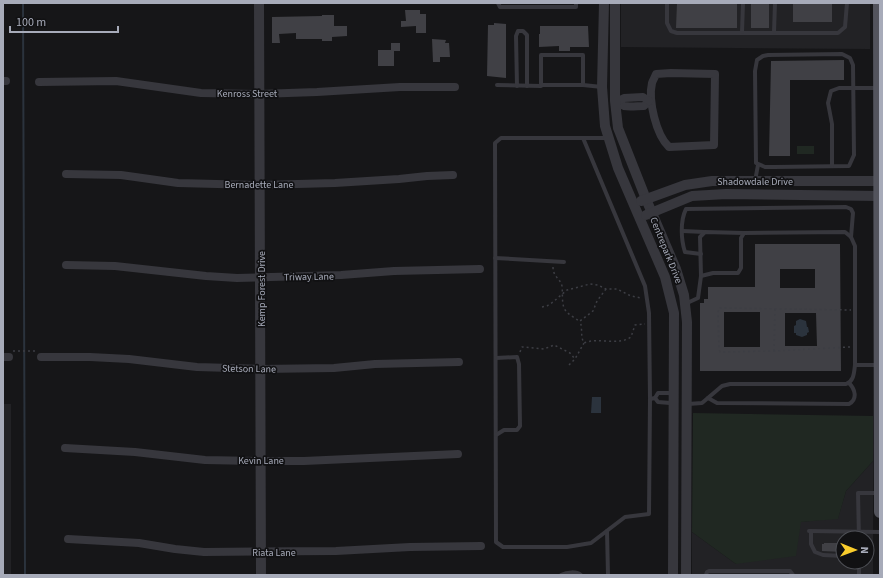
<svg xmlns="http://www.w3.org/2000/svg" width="883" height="578" font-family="'Source Sans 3',sans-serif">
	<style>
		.built { fill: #222225; fill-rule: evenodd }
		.green { fill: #202822 }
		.water { fill: #2b333d }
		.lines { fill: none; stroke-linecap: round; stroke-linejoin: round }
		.stream { stroke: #2b333d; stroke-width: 2 }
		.building { fill: #404045; fill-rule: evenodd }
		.path { stroke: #3d3e44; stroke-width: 1.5; stroke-dasharray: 2 3; stroke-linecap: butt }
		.service { stroke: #37373d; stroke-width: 4 }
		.minor { stroke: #37373d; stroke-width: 8 }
		.tertiary { stroke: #37373d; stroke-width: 10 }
		.primary { stroke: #53545d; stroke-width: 12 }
		.labels { text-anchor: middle; stroke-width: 3.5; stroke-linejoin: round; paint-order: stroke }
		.street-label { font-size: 10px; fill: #a7abb9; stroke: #111113 }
	</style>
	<rect width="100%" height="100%" fill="#161618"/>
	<g class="built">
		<polygon points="621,3 870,3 870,49 621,47"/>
		<rect x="3" y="404" width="8" height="171"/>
		<path d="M873,461v114h-181v-43l44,32 65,-42 37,-4 8,-27zM843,538h24v24h-24z"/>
	</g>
	<g class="green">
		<rect x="797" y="146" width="17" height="8"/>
		<polygon points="693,413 873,416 873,461 846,491 838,519 801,522 796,556 736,564 692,532"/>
	</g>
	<g class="water">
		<polygon points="800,319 806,321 807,327 808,327 809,332 807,333 807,335 802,337 796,335 796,333 794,333 794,326 796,325 796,321"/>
		<polygon points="592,397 601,397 601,413 591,413"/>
	</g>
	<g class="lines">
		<polyline class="stream" points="23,3 25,575"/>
	</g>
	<g class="building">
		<polygon points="677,3 737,3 737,28 676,28"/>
		<rect x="751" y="3" width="18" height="25"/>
		<rect x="793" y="3" width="39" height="19"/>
		<polygon points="405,10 420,10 420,14 426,14 426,33 416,33 416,26 401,27 401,21 406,21"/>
		<polygon points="322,15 334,15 334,26 347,26 347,36 332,37 332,41 322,41 322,39 296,39 296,33 279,34 280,43 272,43 272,17 322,16"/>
		<polygon points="494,23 506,24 506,78 487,76 488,25 494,25"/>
		<polygon points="540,26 588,26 589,47 570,47 570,51 559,51 559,46 539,47 539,34 540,34"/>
		<polygon points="432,39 446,40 445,43 449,43 450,57 440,57 440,62 433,62"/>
		<polygon points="391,43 400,43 400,51 394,51 394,66 378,66 378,50 391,50"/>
		<polygon points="844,60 844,80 790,80 790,156 769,156 771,61"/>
		<path d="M755,244h85l1,127h-141v-68h4v-4h4v-12h47zM780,269h35v19h-35zM724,312h36v35h-36zM785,313h31l1,33h-32z"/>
		<polygon points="824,543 843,543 843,552 822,551 822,544 824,544"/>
	</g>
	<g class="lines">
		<g class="path">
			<path d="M553,267c0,10 7,11 9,19 1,7 -1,20 4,25 3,4 9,7 13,10"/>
			<path d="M606,289l-9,12 -4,10 -13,10c3,8 0,15 4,22 13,-6 35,3 47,-6l4,-12 10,-1"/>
			<polyline points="542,307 547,306 553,302 567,290 590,284 598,285 606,289 617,289 631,296 641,298"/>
			<polyline points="850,347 774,351 720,352 719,349 718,312 719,308 851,310"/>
			<polyline points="13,351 37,351"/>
			<polyline points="774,351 775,309"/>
			<polyline points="520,352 522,347 524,347 544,349 554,345 570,353 575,359"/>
			<polyline points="569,365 575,359 584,343"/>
		</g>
		<g class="service">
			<polyline points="498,3 500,7 576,7 576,3"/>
			<polyline points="667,3 667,23 671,31 677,33 838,33 845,27 847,3"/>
			<polyline points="742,32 743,3"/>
			<polyline points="774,32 775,3"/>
			<polygon points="842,54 850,58 853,65 854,155 849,166 774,167 765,167 756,163 755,71 757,60 763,56 768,55"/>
			<polyline points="497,85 541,86 541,55 583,55 583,85 602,87"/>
			<polyline points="541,85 583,85"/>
			<polyline points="517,86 516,36 518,31 523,31 527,35 527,86"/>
			<polyline points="583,138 645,286 649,313 650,399"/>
			<polyline points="608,138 501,138 495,143 496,542 503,547 567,547 591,543 625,517 649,514 650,399 655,398"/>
			<polyline points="832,166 832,124 828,103 831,91 839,88 877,88"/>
			<polyline points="755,181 758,165"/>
			<polyline points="683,231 704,232"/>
			<path d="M701,254l-16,-2c-4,-12 -5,-31 1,-43l160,-2 5,2 2,4 -2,24"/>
			<polyline points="495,258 564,262"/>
			<polyline points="701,276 700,237 705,232 744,233"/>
			<path d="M685,304l13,-6 3,-22 12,-3h25l3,-5v-30l3,-5 101,-1 6,5 4,9v119c-1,8 -1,16 -9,19h-116l-8,2 -20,17 -14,1"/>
			<polyline points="496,358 517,357 519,364 520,426 517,430 504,430 496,435"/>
			<polyline points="855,365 878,365"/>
			<polygon points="658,393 670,393 672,398 670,403 658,402 655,398"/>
			<path d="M708,398l9,5 132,1c9,-5 6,-15 0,-21"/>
			<polyline points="607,531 608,575"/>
			<polyline points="809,531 880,532"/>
			<polyline points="811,531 811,544 815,552 823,555 843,556"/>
			<polyline points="859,538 858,493 878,493"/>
			<polyline points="859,562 859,575"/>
			<path d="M561,575c6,-3 15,-4 20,0"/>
			<polyline points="706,575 707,572 709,571 790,571 793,575"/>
		</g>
		<g class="minor">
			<path d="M671,73l44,1 -1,71 -45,2c-13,-12 -21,-47 -17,-64 1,-3 3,-6 4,-9z"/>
			<polyline points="3,81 6,81"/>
			<polyline points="39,82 116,81 201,93 259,94 317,92 400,87 455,87"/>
			<path d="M615,101c4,1 5,3 9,5 5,1 14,0 20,0l5,-5h2"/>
			<polyline points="618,101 624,98 643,97 649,101"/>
			<polyline points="66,174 121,175 178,183 260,185 335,183 399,179 427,176 453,175"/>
			<polyline points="66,265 115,266 206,276 237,278 341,275 394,271 480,269"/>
			<polyline points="3,357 9,357"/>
			<polyline points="41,357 90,357 129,359 197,367 261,369 334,368 375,364 459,362"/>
			<polyline points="65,448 135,452 205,460 261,461 304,461 458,454"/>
			<polyline points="68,539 139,543 175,549 204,552 336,551 410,547 481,546"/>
		</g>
		<g class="tertiary">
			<polyline points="259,3 261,575"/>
			<polyline points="604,3 602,87 605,126 618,168 665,277 674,313 673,575"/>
			<polyline points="615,3 615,101 618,128 646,199 676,269 684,295 687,322 686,575"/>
			<polyline points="641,201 685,185 712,181 880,181"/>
			<polyline points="646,215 692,196 726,194 880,196"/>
		</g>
		<polyline class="primary" points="879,3 880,512"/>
	</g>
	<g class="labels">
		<g class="street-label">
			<text x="247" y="97">Kenross Street</text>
			<text x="755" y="185">Shadowdale Drive</text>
			<text x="259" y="188">Bernadette Lane</text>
			<text transform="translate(667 250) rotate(68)" y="4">Centrepark Drive</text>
			<text transform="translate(309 276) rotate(-1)" y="4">Triway Lane</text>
			<text transform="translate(261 289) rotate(-90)" y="4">Kemp Forest Drive</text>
			<text transform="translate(249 368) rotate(1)" y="4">Stetson Lane</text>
			<text x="261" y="464">Kevin Lane</text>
			<text x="274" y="556">Riata Lane</text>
		</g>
	</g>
	<rect width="883" height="578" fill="none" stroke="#a7abb9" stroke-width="8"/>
	<g transform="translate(855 550) rotate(91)"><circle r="19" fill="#111113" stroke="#4d4f55"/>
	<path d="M0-3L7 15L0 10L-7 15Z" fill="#facd2c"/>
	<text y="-6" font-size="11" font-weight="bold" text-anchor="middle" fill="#a7abb9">N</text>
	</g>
	<path d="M10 26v6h108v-6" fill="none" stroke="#a7abb9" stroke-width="2"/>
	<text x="16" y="26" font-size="12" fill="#a7abb9" stroke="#111113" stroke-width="3" paint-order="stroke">100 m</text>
</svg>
